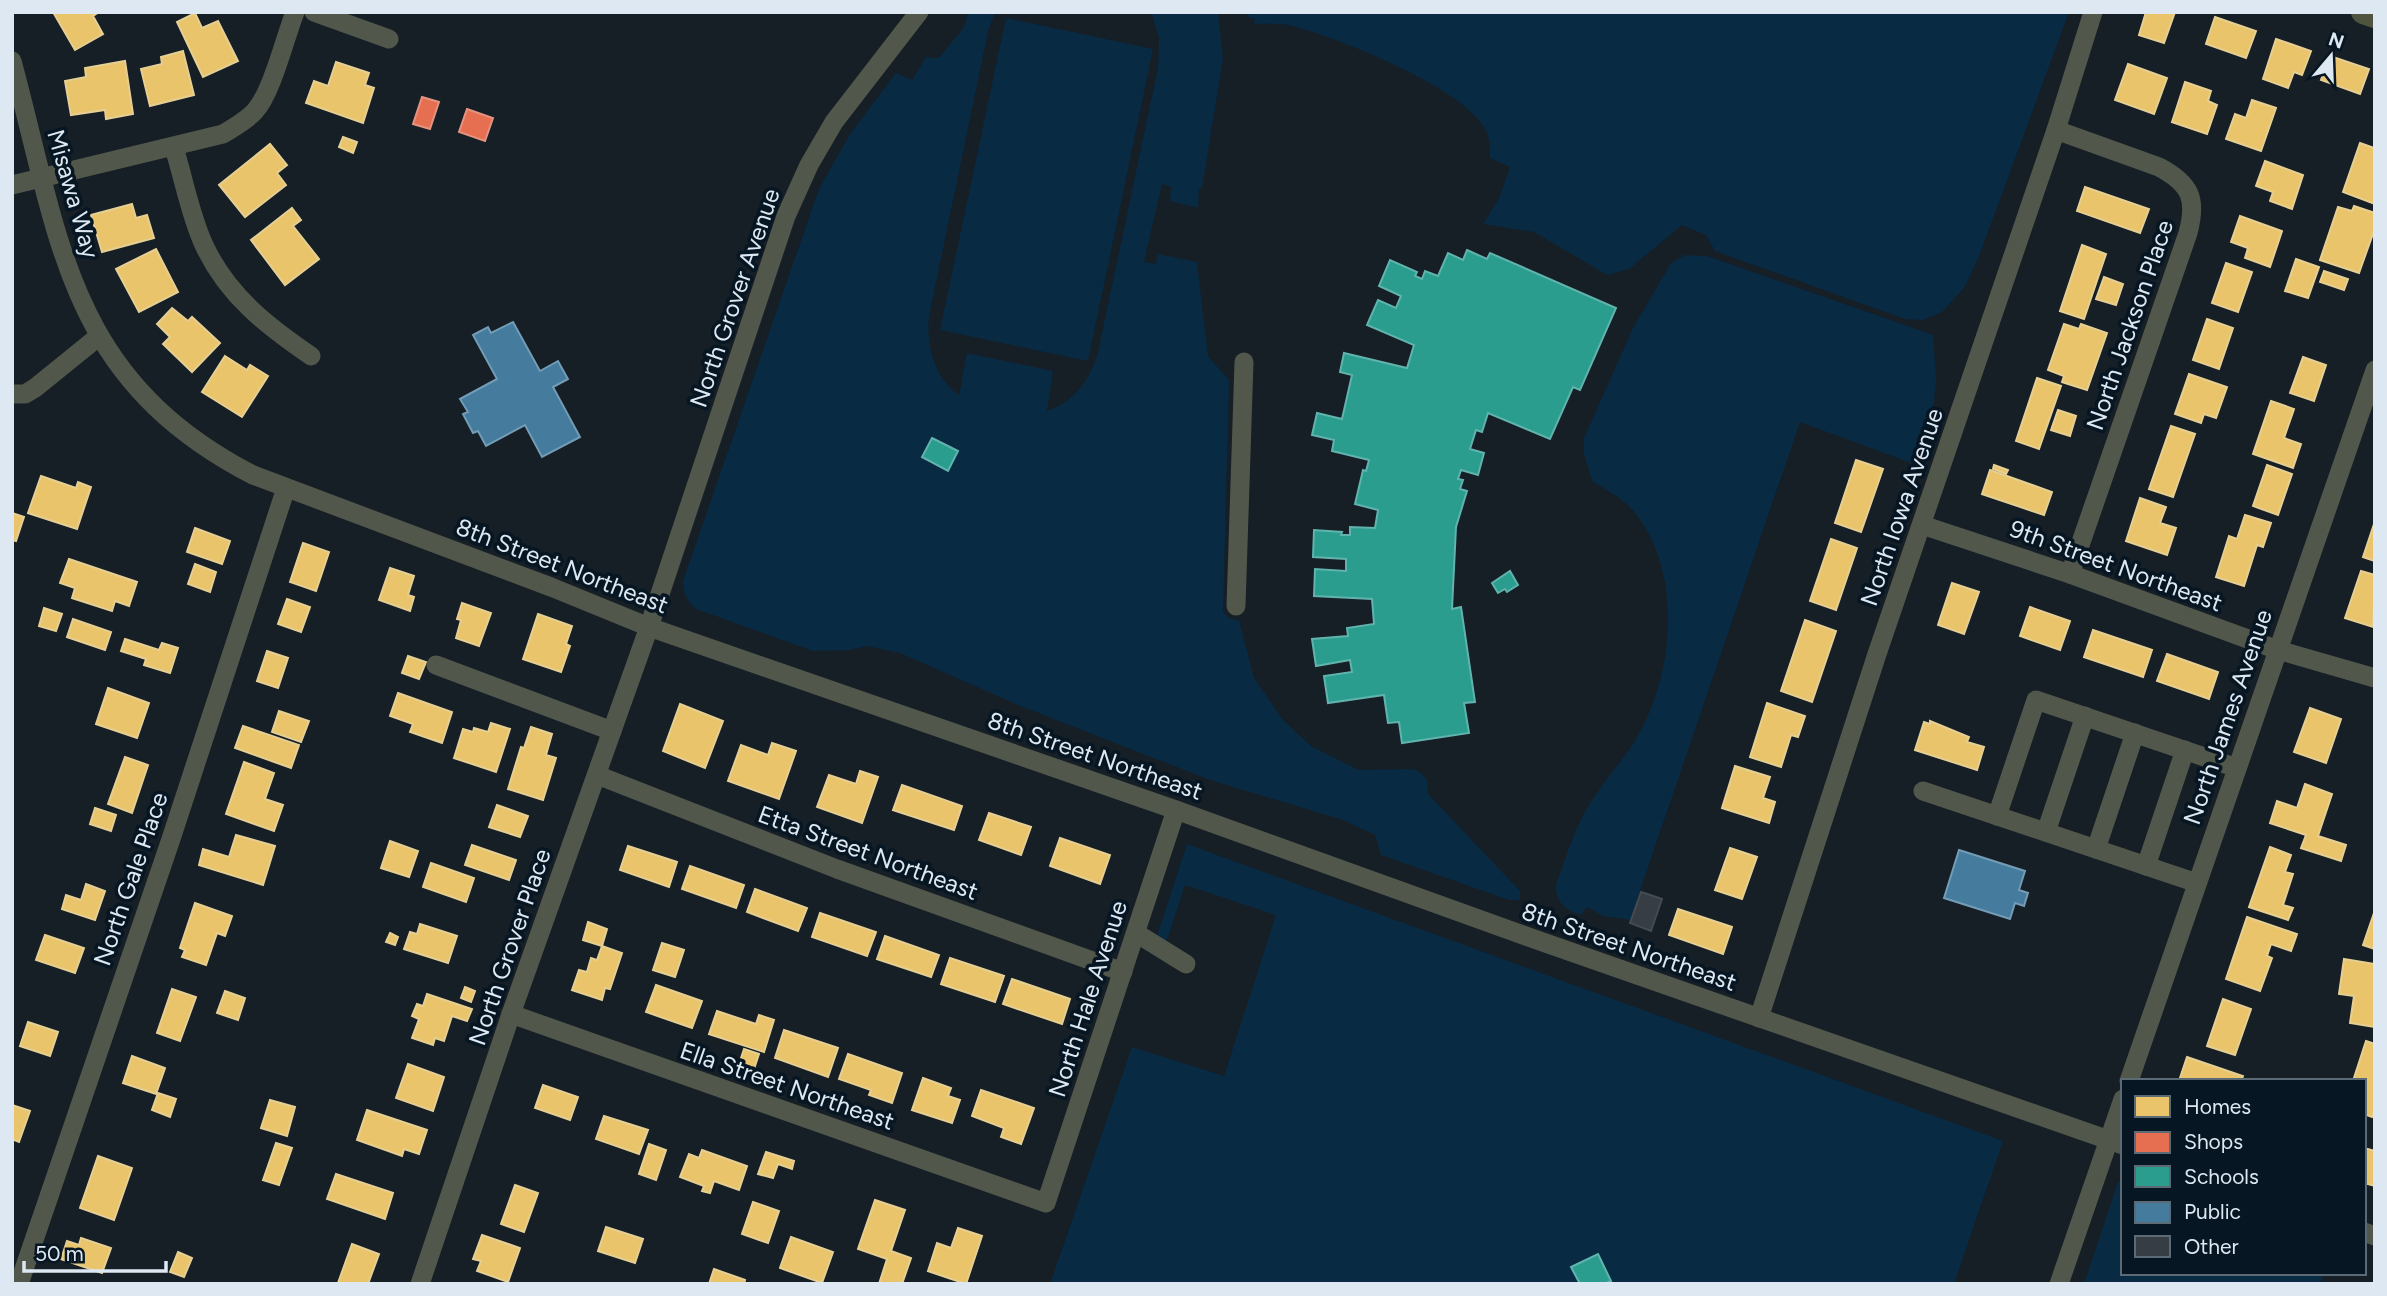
<svg xmlns="http://www.w3.org/2000/svg" width="2387" height="1296" font-family="Figtree,sans-serif">
	<style>
		.green { fill: #092a43 }
		.homes { fill: #e9c46a; stroke: #e6cf93; stroke-width: 2 }
		.shops { fill: #e76f51; stroke: #e49381; stroke-width: 2 }
		.schools { fill: #2a9d8f; stroke: #60b4ad; stroke-width: 2 }
		.public { fill: #457b9d; stroke: #739cb6; stroke-width: 2 }
		.building { fill: #363d44; stroke: #444b52; stroke-width: 2 }
		.lines { fill: none; stroke-linecap: round; stroke-linejoin: round }
		.minor { stroke: #52574b; stroke-width: 19 }
		.major { stroke: #4e543e; stroke-width: 24 }
		.labels { text-anchor: middle; stroke-width: 7; stroke-linejoin: round; paint-order: stroke }
		.street-label { font-size: 24px; fill: #dee8f2; stroke: #061623 }
	</style>
	<rect width="100%" height="100%" fill="#161e26"/>
	<g class="green">
		<path d="M968,12h27l-7,20 -59,284c-3,29 5,62 30,79l8,-42 86,18 -6,40c28,-10 43,-31 51,-59l60,-284 1,-30 -8,-26h67l5,47 -21,129h-3l-1,20 -28,-7 1,-14 -9,-3 -18,78 12,2 2,-10 39,8 11,94 21,24 -6,232 7,7 9,1 15,58 28,41 29,27 48,24 54,-1 8,4 6,7 1,14 92,97v9h-11l-128,-45 -6,-20 -32,-15 -133,-40 -192,-75 -118,-52 -33,-7 -18,4 -36,1 -117,-42c-9,-8 -13,-15 -13,-28l136,-392 31,-55 46,-61 16,7 14,-23 13,1 25,-31z"/>
		<path d="M1248,12h821l-91,247 -14,29 -22,24 -19,8 -18,-1 -190,-68 -9,-16 -24,-10 -53,44 -22,6 -73,-43 -51,-8 16,-26 11,-31 -20,-9c0,-11 0,-21 -6,-31 -25,-41 -145,-89 -192,-101 -12,-3 -25,-2 -38,-2l1,-5 -6,-1z"/>
		<polygon points="1006,18 1153,49 1088,361 940,330"/>
		<path d="M1685,255l22,1 226,79 3,44 -2,24 -20,61 -114,-42 -170,498 -27,-4 -16,-9 -6,8c-13,-4 -23,-10 -25,-25 -1,-7 5,-18 7,-25 9,-26 18,-50 34,-72 16,-24 36,-44 48,-71 29,-61 35,-148 -7,-205 -11,-16 -29,-26 -46,-36 -4,-18 -10,-22 -8,-43l49,-110 38,-65z"/>
		<polygon points="1187,844 2003,1141 1954,1284 1050,1284 1132,1047 1224,1076 1276,915 1185,885 1166,943 1156,939"/>
		<polygon points="2123,1181 2123,1273 2324,1273 2320,1284 2084,1284 2118,1182"/>
	</g>
	<g class="homes">
		<polygon points="53,12 99,12 93,16 103,34 75,50"/>
		<polygon points="2146,12 2175,12 2164,43 2139,35"/>
		<polygon points="195,13 202,28 218,21 238,61 203,77 177,22"/>
		<polygon points="2215,17 2256,31 2246,58 2206,44"/>
		<polygon points="2276,39 2311,51 2302,75 2294,72 2288,88 2263,79"/>
		<polygon points="183,51 194,95 150,106 141,69 162,64 161,57"/>
		<polygon points="2330,56 2369,69 2360,94 2321,80"/>
		<polygon points="125,61 133,114 106,119 105,110 71,115 65,81 86,77 85,68"/>
		<polygon points="336,62 369,73 365,85 374,88 363,123 306,103 314,81 328,86"/>
		<polygon points="2128,64 2167,78 2154,114 2115,100"/>
		<polygon points="2185,82 2211,91 2208,101 2217,105 2207,134 2172,122"/>
		<polygon points="2252,100 2276,108 2261,151 2226,139 2235,114 2246,118"/>
		<polygon points="343,137 357,142 353,153 339,147"/>
		<polygon points="2360,143 2374,148 2375,147 2375,204 2343,192"/>
		<polygon points="270,144 287,165 277,173 286,185 245,217 219,185"/>
		<polygon points="2265,161 2303,175 2292,209 2270,201 2273,192 2256,186"/>
		<polygon points="2085,187 2149,209 2140,233 2077,211"/>
		<polygon points="132,204 136,218 147,215 154,238 102,252 91,215"/>
		<polygon points="2354,206 2375,213 2375,228 2359,273 2320,260 2338,207 2352,211"/>
		<polygon points="292,208 301,220 293,226 319,259 285,285 251,240"/>
		<polygon points="2240,216 2282,231 2270,267 2245,258 2248,248 2231,242"/>
		<polygon points="2082,245 2106,254 2084,319 2060,311"/>
		<polygon points="156,249 178,292 139,312 116,269"/>
		<polygon points="2296,259 2319,267 2308,298 2285,291"/>
		<polygon points="2226,263 2252,272 2238,312 2212,303"/>
		<polygon points="2324,271 2348,279 2344,290 2320,282"/>
		<polygon points="2104,277 2123,284 2116,305 2096,299"/>
		<polygon points="172,308 188,321 192,317 220,343 192,372 163,344 170,337 157,324"/>
		<polygon points="2207,319 2233,328 2219,369 2193,360"/>
		<polygon points="2064,324 2079,329 2081,324 2107,333 2087,390 2062,382 2064,376 2048,370"/>
		<polygon points="225,356 247,370 250,365 268,376 242,417 202,392"/>
		<polygon points="2303,357 2326,365 2314,401 2290,393"/>
		<polygon points="2189,374 2227,387 2216,418 2204,414 2201,423 2175,414"/>
		<polygon points="2037,378 2061,386 2039,449 2016,441"/>
		<polygon points="2271,401 2294,409 2284,438 2301,444 2293,468 2253,454"/>
		<polygon points="2058,410 2076,416 2070,436 2051,430"/>
		<polygon points="2171,426 2195,434 2173,497 2149,489"/>
		<polygon points="1856,460 1883,469 1861,532 1835,523"/>
		<polygon points="1994,465 2008,470 2006,474 1993,469"/>
		<polygon points="2267,465 2292,474 2278,515 2253,506"/>
		<polygon points="1990,470 2052,492 2044,515 1982,494"/>
		<polygon points="41,476 76,488 78,482 91,487 77,529 28,513"/>
		<polygon points="2140,498 2166,507 2160,523 2176,528 2167,555 2126,541"/>
		<polygon points="12,513 24,517 16,541 12,540"/>
		<polygon points="2245,515 2271,523 2263,547 2257,545 2244,586 2216,577 2229,536 2237,539"/>
		<polygon points="2375,521 2375,561 2363,557"/>
		<polygon points="195,528 230,541 222,564 187,552"/>
		<polygon points="1831,539 1857,548 1836,610 1810,601"/>
		<polygon points="303,543 329,552 316,591 290,582"/>
		<polygon points="69,559 137,582 129,606 115,601 112,611 72,598 75,588 60,583"/>
		<polygon points="195,564 216,572 210,592 188,584"/>
		<polygon points="390,568 414,576 408,595 414,597 410,611 379,600"/>
		<polygon points="2361,571 2375,575 2373,627 2345,618"/>
		<polygon points="1952,583 1979,592 1964,634 1938,625"/>
		<polygon points="287,599 310,607 301,632 278,624"/>
		<polygon points="462,603 491,613 479,646 456,638 461,620 457,619"/>
		<polygon points="2030,607 2070,621 2060,650 2020,636"/>
		<polygon points="44,608 62,614 56,631 39,626"/>
		<polygon points="538,614 572,626 566,644 570,646 561,672 523,659"/>
		<polygon points="73,619 111,632 105,650 67,637"/>
		<polygon points="1805,620 1836,631 1812,702 1781,691"/>
		<polygon points="2093,630 2152,650 2143,677 2084,657"/>
		<polygon points="125,639 159,650 162,643 178,648 170,673 144,665 146,659 121,651"/>
		<polygon points="267,651 288,658 278,688 257,681"/>
		<polygon points="2167,654 2218,672 2209,699 2157,681"/>
		<polygon points="408,656 426,662 419,679 402,673"/>
		<polygon points="108,688 149,703 137,738 96,724"/>
		<polygon points="398,693 452,712 442,743 410,732 413,724 390,716"/>
		<polygon points="1767,703 1805,716 1798,737 1791,735 1781,767 1750,757"/>
		<polygon points="680,704 723,721 705,768 663,751"/>
		<polygon points="2310,708 2341,719 2326,763 2294,752"/>
		<polygon points="279,711 309,721 301,742 272,732"/>
		<polygon points="1930,721 1969,737 1967,742 1984,747 1977,770 1915,750 1924,722 1930,724"/>
		<polygon points="491,723 510,729 496,772 454,758 463,729 473,732 474,728 488,732"/>
		<polygon points="243,726 299,745 291,768 235,748"/>
		<polygon points="531,727 552,734 546,755 556,758 543,800 508,789 521,747 524,748"/>
		<polygon points="772,743 796,751 779,799 728,781 741,745 768,755"/>
		<polygon points="125,757 148,765 132,813 108,804"/>
		<polygon points="244,762 274,773 265,799 283,805 274,831 226,814"/>
		<polygon points="1735,766 1770,777 1763,798 1775,802 1769,823 1722,808"/>
		<polygon points="860,771 878,777 862,823 817,807 829,775 856,784"/>
		<polygon points="2305,784 2332,794 2318,836 2346,845 2341,861 2301,848 2306,835 2270,823 2277,801 2297,808"/>
		<polygon points="902,785 962,806 954,830 893,810"/>
		<polygon points="497,805 528,816 520,837 489,827"/>
		<polygon points="95,808 116,815 111,831 90,824"/>
		<polygon points="989,813 1031,827 1021,855 979,840"/>
		<polygon points="236,835 275,846 263,885 199,865 203,849 229,857"/>
		<polygon points="1060,838 1110,855 1100,884 1050,866"/>
		<polygon points="390,841 418,851 409,877 381,868"/>
		<polygon points="472,845 516,860 509,880 465,865"/>
		<polygon points="628,846 677,862 669,887 620,870"/>
		<polygon points="2270,847 2291,855 2285,872 2293,874 2283,905 2293,908 2288,920 2249,907"/>
		<polygon points="1730,848 1757,857 1742,899 1715,890"/>
		<polygon points="431,863 474,878 466,902 423,887"/>
		<polygon points="690,866 744,885 736,908 682,889"/>
		<polygon points="86,884 105,891 95,920 62,909 66,895 81,900"/>
		<polygon points="755,889 807,908 798,931 747,912"/>
		<polygon points="195,903 232,916 225,936 217,933 206,965 182,957 185,950 180,948"/>
		<polygon points="1678,909 1732,927 1723,954 1669,935"/>
		<polygon points="2375,910 2375,949 2363,945"/>
		<polygon points="820,913 876,932 867,956 812,937"/>
		<polygon points="2247,917 2297,934 2291,951 2271,944 2267,956 2272,958 2260,991 2226,979"/>
		<polygon points="588,922 607,929 602,946 583,940"/>
		<polygon points="420,924 457,936 448,963 404,949 410,932 417,934"/>
		<polygon points="390,933 398,937 395,945 386,942"/>
		<polygon points="45,935 84,948 75,973 36,960"/>
		<polygon points="885,936 939,955 931,977 877,959"/>
		<polygon points="662,943 684,950 675,977 653,970"/>
		<polygon points="602,946 622,953 610,989 605,988 602,1000 572,990 579,970 587,972 591,958 597,960"/>
		<polygon points="950,958 1004,976 995,1002 941,984"/>
		<polygon points="2344,959 2375,964 2375,1027 2350,1023 2354,996 2339,994"/>
		<polygon points="1012,979 1070,999 1062,1024 1003,1004"/>
		<polygon points="656,985 702,1001 692,1028 646,1012"/>
		<polygon points="465,987 475,991 471,1002 461,998"/>
		<polygon points="172,989 196,997 180,1041 157,1033"/>
		<polygon points="225,991 245,998 238,1020 217,1013"/>
		<polygon points="427,994 472,1009 467,1021 452,1016 444,1041 435,1038 433,1045 412,1038 419,1019 412,1016 417,1004 423,1006"/>
		<polygon points="2223,999 2251,1009 2235,1055 2207,1046"/>
		<polygon points="717,1011 756,1024 759,1015 774,1020 764,1052 709,1034"/>
		<polygon points="28,1022 58,1032 50,1056 20,1046"/>
		<polygon points="784,1030 838,1048 828,1077 775,1058"/>
		<polygon points="2366,1041 2375,1044 2375,1110 2372,1117 2364,1114 2364,1081 2353,1081"/>
		<polygon points="744,1049 759,1054 753,1072 738,1067"/>
		<polygon points="848,1054 902,1073 892,1103 869,1095 871,1090 839,1079"/>
		<polygon points="132,1056 165,1068 156,1094 123,1083"/>
		<polygon points="2187,1057 2243,1076 2241,1081 2179,1081"/>
		<polygon points="408,1064 444,1077 433,1111 396,1098"/>
		<polygon points="923,1078 951,1088 948,1096 960,1100 952,1123 912,1110"/>
		<polygon points="543,1085 578,1097 570,1120 535,1108"/>
		<polygon points="981,1090 1034,1108 1021,1144 1001,1137 1004,1128 972,1116"/>
		<polygon points="158,1093 176,1099 170,1117 152,1110"/>
		<polygon points="270,1100 295,1107 287,1136 261,1128"/>
		<polygon points="12,1105 30,1111 19,1142 12,1139"/>
		<polygon points="367,1110 427,1130 419,1154 404,1149 402,1156 357,1140"/>
		<polygon points="604,1116 648,1130 639,1154 596,1139"/>
		<polygon points="276,1143 292,1148 279,1185 263,1180"/>
		<polygon points="649,1144 666,1150 656,1180 639,1174"/>
		<polygon points="2364,1148 2375,1151 2375,1186 2364,1183"/>
		<polygon points="702,1150 747,1166 739,1190 714,1181 710,1193 702,1191 704,1186 680,1177 689,1154 699,1158"/>
		<polygon points="766,1152 794,1161 792,1169 778,1164 773,1178 758,1174"/>
		<polygon points="98,1156 132,1168 114,1220 80,1208"/>
		<polygon points="336,1174 393,1193 385,1219 327,1199"/>
		<polygon points="515,1185 538,1193 524,1232 501,1224"/>
		<polygon points="875,1200 905,1210 891,1251 911,1258 902,1284 879,1284 887,1259 858,1249"/>
		<polygon points="753,1202 779,1211 768,1243 742,1234"/>
		<polygon points="606,1227 643,1239 635,1263 598,1251"/>
		<polygon points="958,1228 982,1236 966,1284 928,1271 937,1243 951,1248"/>
		<polygon points="482,1235 520,1248 508,1282 477,1271 481,1261 473,1259"/>
		<polygon points="791,1237 833,1252 822,1283 780,1268"/>
		<polygon points="81,1238 111,1248 102,1273 61,1259 67,1241 79,1245"/>
		<polygon points="352,1244 379,1254 368,1284 338,1283"/>
		<polygon points="178,1252 192,1258 184,1277 170,1272"/>
		<polygon points="714,1269 745,1280 744,1284 709,1284"/>
	</g>
	<g class="shops">
		<polygon points="422,97 439,102 430,129 413,124"/>
		<polygon points="467,109 493,118 485,141 459,132"/>
	</g>
	<g class="schools">
		<polygon points="1467,250 1487,259 1490,253 1616,308 1580,390 1573,387 1550,439 1488,413 1482,432 1476,430 1470,449 1484,453 1478,475 1461,470 1458,479 1463,480 1460,489 1467,491 1456,527 1452,609 1461,607 1475,702 1464,703 1469,733 1402,743 1399,722 1388,723 1384,695 1328,703 1324,676 1352,672 1350,660 1316,666 1312,639 1348,636 1347,628 1374,624 1372,599 1314,596 1315,569 1346,571 1346,559 1313,557 1314,530 1342,532 1341,535 1350,535 1350,527 1375,528 1378,510 1355,504 1363,470 1366,471 1369,460 1332,451 1334,440 1312,435 1317,413 1342,419 1352,375 1340,372 1344,353 1407,368 1414,345 1367,325 1378,300 1396,308 1401,296 1379,286 1390,260 1417,272 1415,276 1422,279 1425,271 1438,276 1448,253 1463,260"/>
		<polygon points="932,438 958,451 948,471 922,457"/>
		<polygon points="1510,571 1518,585 1507,592 1505,589 1498,593 1492,583"/>
		<polygon points="1598,1254 1611,1281 1604,1284 1580,1284 1571,1267"/>
	</g>
	<g class="public">
		<polygon points="513,322 540,371 558,361 568,379 553,387 580,437 542,457 525,425 486,446 478,431 473,433 463,414 468,412 460,399 497,379 473,335 488,327 491,333"/>
		<polygon points="1959,850 2025,871 2019,890 2028,893 2024,906 2015,903 2010,919 1944,898"/>
	</g>
	<polygon class="building" points="1641,892 1662,899 1651,931 1630,923"/>
	<g class="lines">
		<g class="minor">
			<polyline points="314,12 389,39"/>
			<path d="M12,61c49,182 56,318 241,414l298,112 98,40 527,183 361,130 586,205"/>
			<path d="M2056,130l103,37c32,17 38,32 29,66l-118,341"/>
			<path d="M174,148c10,31 16,67 30,97 23,50 63,81 107,111"/>
			<path d="M12,185l211,-51c11,-7 23,-13 32,-23 17,-19 30,-73 40,-99"/>
			<polyline points="12,394 25,394 35,388 98,337"/>
			<polyline points="1922,525 2070,574 2278,650 2375,678"/>
			<polyline points="1236,606 1244,362"/>
			<polyline points="436,665 612,731"/>
			<polyline points="597,775 837,869 1123,972"/>
			<polyline points="1923,791 2197,883"/>
			<polyline points="1997,816 2036,700 2237,768"/>
			<polyline points="2046,832 2085,716"/>
			<polyline points="2096,849 2135,733"/>
			<polyline points="2146,866 2185,750"/>
			<polyline points="1136,933 1186,964"/>
			<polyline points="511,1014 1046,1203 1176,810"/>
			<polyline points="1759,1018 1877,654 2056,130 2093,12"/>
			<polyline points="2129,1081 2375,370"/>
			<polyline points="2364,1232 2375,1236"/>
			<polyline points="19,1284 171,839 286,488"/>
			<polyline points="420,1284 511,1014 649,627 786,216 809,165 834,122 919,12"/>
			<polyline points="2059,1284 2123,1099"/>
		</g>
		<polyline class="major" points="2363,12 2375,16"/>
	</g>
	<g class="labels">
		<g class="street-label">
			<text transform="translate(73 194) rotate(74)" y="8">Misawa Way</text>
			<text transform="translate(735 298) rotate(-71)" y="8">North Grover Avenue</text>
			<text transform="translate(2130 325) rotate(-71)" y="8">North Jackson Place</text>
			<text transform="translate(1902 507) rotate(-71)" y="8">North Iowa Avenue</text>
			<text transform="translate(562 566) rotate(21)" y="8">8th Street Northeast</text>
			<text transform="translate(2116 566) rotate(20)" y="8">9th Street Northeast</text>
			<text transform="translate(2228 717) rotate(-71)" y="8">North James Avenue</text>
			<text transform="translate(1095 756) rotate(19)" y="8">8th Street Northeast</text>
			<text transform="translate(868 853) rotate(20)" y="8">Etta Street Northeast</text>
			<text transform="translate(131 879) rotate(-71)" y="8">North Gale Place</text>
			<text transform="translate(510 947) rotate(-71)" y="8">North Grover Place</text>
			<text transform="translate(1629 947) rotate(19)" y="8">8th Street Northeast</text>
			<text transform="translate(1088 999) rotate(-72)" y="8">North Hale Avenue</text>
			<text transform="translate(787 1086) rotate(19)" y="8">Ella Street Northeast</text>
		</g>
	</g>
	<rect width="2387" height="1296" fill="none" stroke="#dee8f2" stroke-width="28"/>
	<rect x="2121" y="1079" width="245" height="196" fill="#061623" stroke="#5c6a76" stroke-width="2"/>
	<rect x="2135" y="1096" width="35" height="21" fill="#e9c46a" stroke="#5c6a76" stroke-width="2"/>
	<text x="2184" y="1114" font-size="21" fill="#dee8f2">Homes</text>
	<rect x="2135" y="1132" width="35" height="21" fill="#e76f51" stroke="#5c6a76" stroke-width="2"/>
	<text x="2184" y="1149" font-size="21" fill="#dee8f2">Shops</text>
	<rect x="2135" y="1166" width="35" height="21" fill="#2a9d8f" stroke="#5c6a76" stroke-width="2"/>
	<text x="2184" y="1184" font-size="21" fill="#dee8f2">Schools</text>
	<rect x="2135" y="1202" width="35" height="21" fill="#457b9d" stroke="#5c6a76" stroke-width="2"/>
	<text x="2184" y="1219" font-size="21" fill="#dee8f2">Public</text>
	<rect x="2135" y="1236" width="35" height="21" fill="#363d44" stroke="#5c6a76" stroke-width="2"/>
	<text x="2184" y="1254" font-size="21" fill="#dee8f2">Other</text>
	<g transform="translate(2331 56) rotate(19)" stroke="#061623" stroke-width="5" paint-order="stroke">
	<path d="M0-5L12 26L0 18L-12 26Z" fill="#dee8f2"/>
	<text y="-10" font-size="19" font-weight="bold" text-anchor="middle" fill="#dee8f2">N</text>
	</g>
	<path d="M24 1261v10h142v-10" fill="none" stroke="#dee8f2" stroke-width="3.5"/>
	<text x="35" y="1261" font-size="21" fill="#dee8f2" stroke="#061623" stroke-width="5" paint-order="stroke">50 m</text>
</svg>
